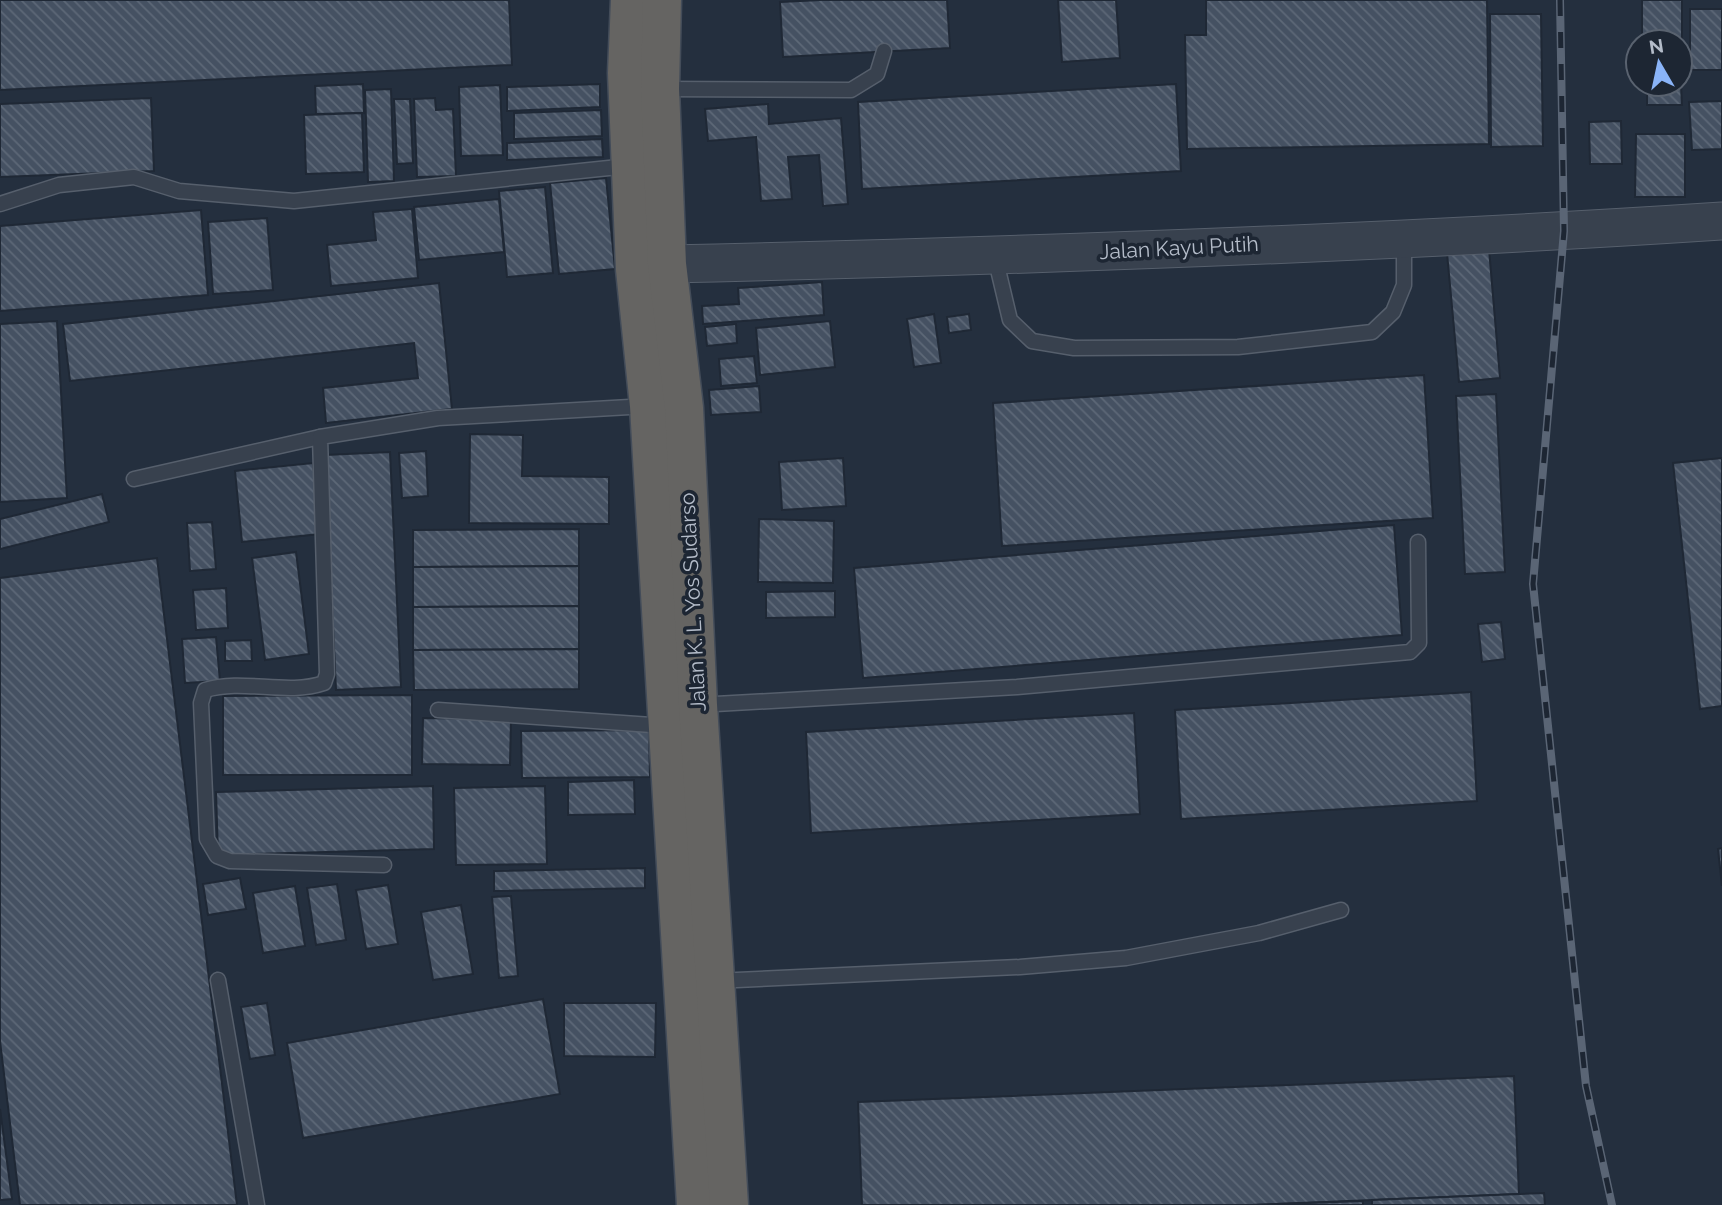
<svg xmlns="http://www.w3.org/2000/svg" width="1722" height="1205" font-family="Raleway,sans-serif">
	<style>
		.building { fill: url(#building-back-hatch); stroke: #1f2835; stroke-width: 2 }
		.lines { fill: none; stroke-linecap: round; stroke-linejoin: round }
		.service-casing { stroke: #565f6c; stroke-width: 17 }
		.tertiary-casing { stroke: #565f6c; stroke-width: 39 }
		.trunk-casing { stroke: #434c59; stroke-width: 41 }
		.service { stroke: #38414e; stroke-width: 14 }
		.tertiary { stroke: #38414e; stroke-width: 37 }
		.trunk { stroke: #656462; stroke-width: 38 }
		.rail-casing { stroke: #5a6575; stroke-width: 8 }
		.rail { stroke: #1d2633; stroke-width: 5; stroke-dasharray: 16; stroke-linecap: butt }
		.labels { text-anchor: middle; stroke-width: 7; stroke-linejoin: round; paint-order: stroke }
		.street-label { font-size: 21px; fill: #b4bcc9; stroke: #1d2633 }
	</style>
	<defs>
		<pattern id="building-back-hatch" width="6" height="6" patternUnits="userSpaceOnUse" patternTransform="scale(1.75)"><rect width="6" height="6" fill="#455162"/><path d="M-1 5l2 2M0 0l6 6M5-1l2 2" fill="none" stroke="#5d6877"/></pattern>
	</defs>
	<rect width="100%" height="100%" fill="#242f3e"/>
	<g class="building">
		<polygon points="0,0 509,0 512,65 0,90"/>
		<polygon points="821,0 947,0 950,48 783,57 780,2"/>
		<polygon points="1058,0 1116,0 1120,58 1062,62"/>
		<polygon points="1206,0 1487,0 1489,144 1187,149 1185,35 1206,35"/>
		<polygon points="1642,0 1682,0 1682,52 1680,42 1642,42"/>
		<rect x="1690" y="9" width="32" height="61"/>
		<polygon points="1490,14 1541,14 1543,146 1491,147"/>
		<polygon points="1680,65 1682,105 1647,105 1647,84 1680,84"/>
		<polygon points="363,84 364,113 316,114 315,86"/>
		<polygon points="600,84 600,107 507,111 507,87"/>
		<polygon points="1176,84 1181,171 862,189 858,102"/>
		<polygon points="500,85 503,155 461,156 459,87"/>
		<polygon points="391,89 394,181 368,182 365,90"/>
		<polygon points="151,98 154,171 0,177 0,104"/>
		<polygon points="435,98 436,110 453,109 456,176 417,177 414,99"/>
		<polygon points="394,99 410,99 413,163 397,164"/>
		<polygon points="1722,101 1722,149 1692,150 1689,102"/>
		<polygon points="768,104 769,124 841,118 848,204 823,206 819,155 788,157 792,199 761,201 756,137 708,141 705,109"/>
		<polygon points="601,110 602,136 514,139 514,113"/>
		<polygon points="362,113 364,172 306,174 304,115"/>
		<polygon points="1621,121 1622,164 1590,164 1589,122"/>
		<polygon points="1636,134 1685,134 1685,197 1635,197"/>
		<polygon points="602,139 603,157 507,160 507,143"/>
		<polygon points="606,178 615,269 559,274 550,183"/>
		<polygon points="545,187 553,273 507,277 499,191"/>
		<polygon points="499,199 504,252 419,260 414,207"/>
		<polygon points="412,209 418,278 331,286 327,245 376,240 373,212"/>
		<polygon points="201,210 208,295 0,311 0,226"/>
		<polygon points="267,218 273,290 213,294 208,222"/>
		<polygon points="1489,249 1500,378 1459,382 1447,253"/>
		<polygon points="822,282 824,315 703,324 702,306 739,304 738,288"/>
		<polygon points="439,283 452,409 326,423 323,388 418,378 414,343 70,381 63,324"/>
		<polygon points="934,314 941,363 914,367 907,319"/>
		<polygon points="969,314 971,330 949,333 947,317"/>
		<polygon points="57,321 67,498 0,502 0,324"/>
		<polygon points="830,321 835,367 760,375 756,328"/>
		<polygon points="736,324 737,343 707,346 705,327"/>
		<polygon points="754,356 757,383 721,386 719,359"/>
		<polygon points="1424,375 1433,518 1002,546 993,403"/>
		<polygon points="759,386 761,412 711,415 709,390"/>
		<polygon points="1496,394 1505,572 1465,574 1456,396"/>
		<polygon points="470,434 523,435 522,476 609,477 609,524 469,523"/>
		<polygon points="426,451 428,496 402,498 399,453"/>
		<polygon points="390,452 401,687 336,690 325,455"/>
		<polygon points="843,458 846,506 782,510 779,462"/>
		<polygon points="1722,458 1722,706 1700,709 1673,463"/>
		<polygon points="313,463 320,534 242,542 235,471"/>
		<polygon points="102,494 109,522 0,549 0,519"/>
		<polygon points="759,519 834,521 833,583 758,582"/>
		<polygon points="212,522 216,569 190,571 187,523"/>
		<polygon points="1394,525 1402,635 863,678 854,568"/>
		<polygon points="579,529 579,566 413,567 413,530"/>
		<polygon points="296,552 309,654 265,660 252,558"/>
		<polygon points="157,558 237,1205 20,1205 0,1041 0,578"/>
		<polygon points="579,566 579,606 413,607 413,567"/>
		<polygon points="226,588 228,628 196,630 193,590"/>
		<polygon points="835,591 835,617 766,618 766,592"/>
		<polygon points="579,606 579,649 413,650 413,607"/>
		<polygon points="1501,622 1505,659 1482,662 1478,624"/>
		<polygon points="216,637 220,681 185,683 182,639"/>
		<polygon points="251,640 252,661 225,661 225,641"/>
		<polygon points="579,649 579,689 414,690 413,650"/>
		<polygon points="1471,692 1477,801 1181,819 1175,710"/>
		<polygon points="412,695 412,775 223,775 223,696"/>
		<polygon points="1134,713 1140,814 811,833 806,732"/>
		<polygon points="423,718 511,719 510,765 422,764"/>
		<polygon points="649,730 650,777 522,778 521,731"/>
		<polygon points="634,780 635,814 568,815 568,782"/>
		<polygon points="433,786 434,849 218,855 216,792"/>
		<polygon points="545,786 547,864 456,865 454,788"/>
		<polygon points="1722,848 1722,886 1718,849"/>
		<polygon points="645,868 645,888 494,891 494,871"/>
		<polygon points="240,878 246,909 208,915 203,884"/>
		<polygon points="337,884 346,940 316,945 307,888"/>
		<polygon points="388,885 398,944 366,949 356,890"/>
		<polygon points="295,886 305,946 263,953 253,893"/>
		<polygon points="511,896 518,976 499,978 492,897"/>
		<polygon points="461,905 473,974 433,980 421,912"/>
		<polygon points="543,999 560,1094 303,1138 287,1043"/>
		<polygon points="267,1003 275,1055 250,1059 241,1007"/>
		<polygon points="564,1003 656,1003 655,1057 564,1056"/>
		<polygon points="1514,1076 1519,1194 1252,1205 862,1205 858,1102"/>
		<polygon points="0,1109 12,1199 0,1200"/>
		<polygon points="1544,1193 1545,1205 1372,1205 1372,1200"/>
		<polygon points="1363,1201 1363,1205 1252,1205"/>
	</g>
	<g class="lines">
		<g class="service-casing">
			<g id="service">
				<polyline points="662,89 851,90 877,74 884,51"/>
				<polyline points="0,204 59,185 134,177 179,191 294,201 628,166"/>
				<polyline points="995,257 1010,320 1032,341 1074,348 1238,347 1372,332 1393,312 1404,285 1404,239"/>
				<polyline points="134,479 320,437"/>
				<polyline points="698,705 1017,687 1410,652 1419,643 1418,542"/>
				<polyline points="438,710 666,726"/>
				<path d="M384,865l-154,-4 -13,-5 -10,-17 -6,-136 4,-13c39,-12 81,6 119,-7l3,-9 -7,-237 118,-19 209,-12"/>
				<polyline points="218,980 257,1205"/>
				<polyline points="715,981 1020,967 1126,958 1259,933 1341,910"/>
			</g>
		</g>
		<g class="tertiary-casing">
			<path id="tertiary" d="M636,268l31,-4c352,-8 704,-20 1055,-43"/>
		</g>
		<g class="trunk-casing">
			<g id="trunk">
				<polyline points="630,0 627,73 635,269 649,406 696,1205"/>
				<polyline points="662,0 660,89 667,264 684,408 698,705 729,1205"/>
			</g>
		</g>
		<use href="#service" class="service"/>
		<use href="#tertiary" class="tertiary"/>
		<use href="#trunk" class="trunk"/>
		<g class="rail-casing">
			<polyline id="rail" points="1560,0 1564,231 1533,584 1586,1086 1612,1205"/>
		</g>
		<use href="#rail" class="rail"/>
	</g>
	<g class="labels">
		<g class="street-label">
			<text transform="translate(1179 248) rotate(-3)" y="7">Jalan Kayu Putih</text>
			<text transform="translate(693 602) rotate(-93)" y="7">Jalan K. L. Yos Sudarso</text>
		</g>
	</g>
	<g transform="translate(1659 63) rotate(351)"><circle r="33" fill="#1d2633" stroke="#59626f" stroke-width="2"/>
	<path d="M0-5L12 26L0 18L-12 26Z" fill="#8ab4f8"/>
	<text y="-10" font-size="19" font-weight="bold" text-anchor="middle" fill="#b4bcc9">N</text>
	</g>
</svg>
